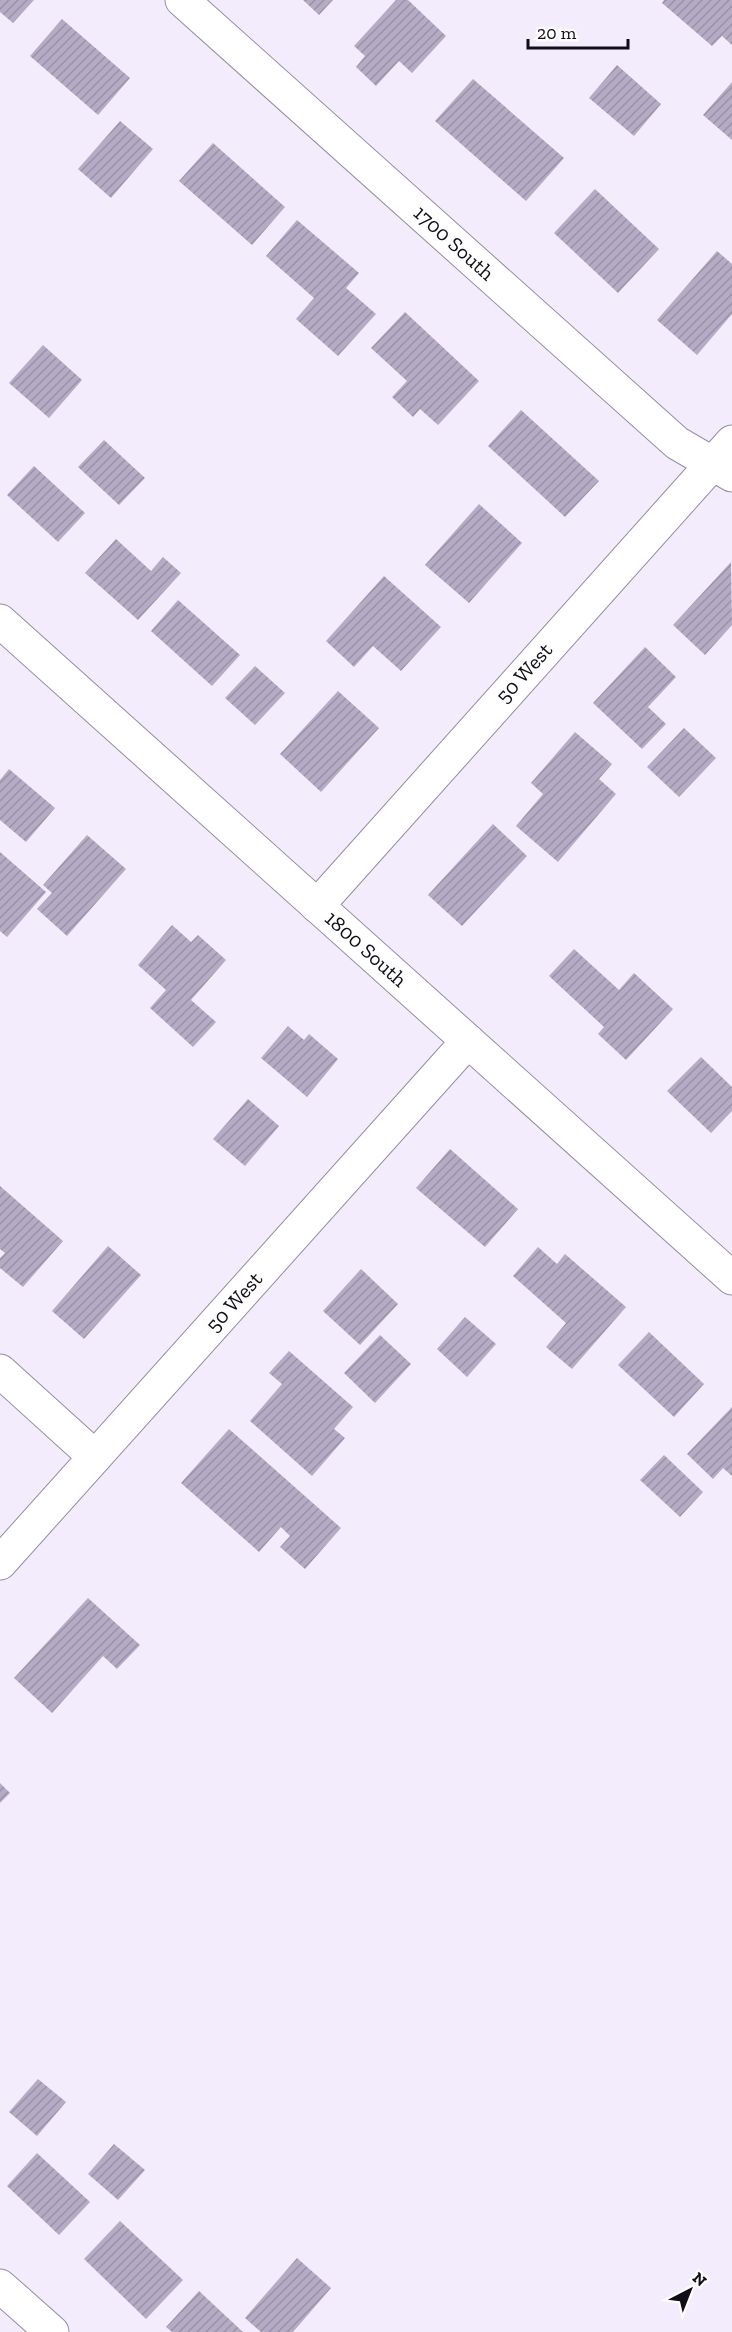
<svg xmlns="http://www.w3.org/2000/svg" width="732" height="2332" font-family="'Zilla Slab',serif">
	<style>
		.building { fill: url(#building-hatch) }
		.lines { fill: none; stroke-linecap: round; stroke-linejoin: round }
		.minor-casing { stroke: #968ca5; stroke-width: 35 }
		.tertiary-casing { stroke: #968ca5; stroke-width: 35 }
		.minor { stroke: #fff; stroke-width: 33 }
		.tertiary { stroke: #fff; stroke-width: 33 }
		.labels { text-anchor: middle; stroke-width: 5; stroke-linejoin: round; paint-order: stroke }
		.street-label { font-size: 21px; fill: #110d16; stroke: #fdfdfd }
	</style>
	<defs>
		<pattern id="building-hatch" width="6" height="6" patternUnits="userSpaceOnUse" patternTransform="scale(1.5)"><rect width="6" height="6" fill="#b5abc5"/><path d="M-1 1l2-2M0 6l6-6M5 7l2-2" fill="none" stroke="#9b92a8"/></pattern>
	</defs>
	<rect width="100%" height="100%" fill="#f3ecfd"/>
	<g class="building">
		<polygon points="0,0 34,0 13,23 0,12"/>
		<polygon points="303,0 333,0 319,15"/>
		<polygon points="396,0 408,0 446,36 412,73 399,61 376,86 356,67 365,56 354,46"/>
		<polygon points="664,0 732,0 732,45 722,36 712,46 662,3"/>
		<polygon points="62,19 130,78 98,115 30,56"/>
		<polygon points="617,65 661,104 634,136 589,98"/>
		<polygon points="473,79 564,158 526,201 435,121"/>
		<polygon points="732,82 732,140 703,115"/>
		<polygon points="120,121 153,149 111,198 78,169"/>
		<polygon points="213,143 285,207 252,245 179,181"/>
		<polygon points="595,189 659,249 618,293 554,233"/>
		<polygon points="297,220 359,273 346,288 376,314 338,356 296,319 314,298 266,256"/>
		<polygon points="717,251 732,264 732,314 697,355 657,320"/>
		<polygon points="405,312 479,381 438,425 420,409 413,417 392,397 407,381 371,348"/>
		<polygon points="43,345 82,380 49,418 9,383"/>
		<polygon points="521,410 599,481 565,517 488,446"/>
		<polygon points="104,440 145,478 119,505 78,467"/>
		<polygon points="34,466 85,513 58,542 7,495"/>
		<polygon points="479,504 522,543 469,603 425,565"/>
		<polygon points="116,539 151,571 163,557 181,573 138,620 85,573"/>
		<polygon points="731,562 732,625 705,655 673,625"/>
		<polygon points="384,576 441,627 401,671 373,646 354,667 326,641"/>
		<polygon points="178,600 240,655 212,686 151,631"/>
		<polygon points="645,647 676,677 648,707 666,724 642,749 593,703"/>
		<polygon points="255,666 285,693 255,725 225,698"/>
		<polygon points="338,691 379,728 321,792 280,754"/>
		<polygon points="684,728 716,758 679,797 647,767"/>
		<polygon points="575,732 612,764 599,779 616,794 558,862 516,826 543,794 531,783"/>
		<polygon points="9,769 55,808 26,842 0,820 0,780"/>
		<polygon points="493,824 527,856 462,926 428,895"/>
		<polygon points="87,835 126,869 67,936 37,909 52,893 43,885"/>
		<polygon points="0,852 46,892 7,937 0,931"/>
		<polygon points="172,925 191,942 198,935 226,960 191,1000 216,1022 193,1047 150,1008 166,990 138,965"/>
		<polygon points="574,949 619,990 634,973 673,1009 626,1060 598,1034 604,1027 549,976"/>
		<polygon points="288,1026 304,1040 309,1034 338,1059 307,1097 261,1058"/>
		<polygon points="701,1057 732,1087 732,1111 711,1133 667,1091"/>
		<polygon points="248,1099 279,1126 245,1166 213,1139"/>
		<polygon points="450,1149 518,1209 485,1247 416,1188"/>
		<polygon points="0,1186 63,1241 23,1287 0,1268 0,1258 5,1253 0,1249"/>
		<polygon points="108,1246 141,1275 84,1339 52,1311"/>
		<polygon points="538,1247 557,1264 565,1254 626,1307 572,1369 546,1347 566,1323 513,1276"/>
		<polygon points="361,1269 398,1304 360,1345 323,1311"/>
		<polygon points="465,1317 496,1344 467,1377 437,1349"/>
		<polygon points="649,1332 704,1384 674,1417 618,1365"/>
		<polygon points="380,1335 411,1364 375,1403 344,1373"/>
		<polygon points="289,1351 353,1407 334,1429 345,1438 312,1476 250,1421 282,1384 269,1373"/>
		<polygon points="732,1407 732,1476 723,1468 713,1479 687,1454"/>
		<polygon points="229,1429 341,1528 305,1569 280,1547 290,1536 281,1527 259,1552 181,1483"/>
		<polygon points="664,1455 703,1492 680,1517 640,1480"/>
		<polygon points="88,1598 140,1645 117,1669 103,1656 52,1713 14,1678"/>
		<polygon points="0,1783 10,1793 0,1803"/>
		<polygon points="38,2079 66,2102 37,2136 9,2112"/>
		<polygon points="114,2144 145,2170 118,2200 88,2174"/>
		<polygon points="37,2153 90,2202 59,2235 7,2186"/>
		<polygon points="120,2221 183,2280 146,2319 84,2259"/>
		<polygon points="297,2258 331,2288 293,2332 261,2332 245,2318"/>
		<polygon points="199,2291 243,2332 172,2332 166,2327"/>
	</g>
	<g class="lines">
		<g class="minor-casing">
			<g id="minor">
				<polyline points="182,0 677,443 732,475"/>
				<polyline points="317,906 732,442"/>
				<polyline points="0,1371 95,1457"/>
				<polyline points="0,1563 468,1041"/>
				<polyline points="0,2286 52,2332"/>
			</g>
		</g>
		<g class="tertiary-casing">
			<polyline id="tertiary" points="0,621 732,1278"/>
		</g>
		<use href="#minor" class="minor"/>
		<use href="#tertiary" class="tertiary"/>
	</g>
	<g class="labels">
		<g class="street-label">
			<text transform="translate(454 243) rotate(42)" y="7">1700 South</text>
			<text transform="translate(524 673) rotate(-48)" y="7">50 West</text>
			<text transform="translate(366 949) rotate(42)" y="7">1800 South</text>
			<text transform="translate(234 1302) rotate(-48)" y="7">50 West</text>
		</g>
	</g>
	<g transform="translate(690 2290) rotate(42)" stroke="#fdfdfd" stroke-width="4.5" paint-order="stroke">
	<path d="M0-4.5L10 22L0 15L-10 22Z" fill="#110d16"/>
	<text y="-9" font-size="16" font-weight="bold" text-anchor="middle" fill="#110d16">N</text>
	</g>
	<path d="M528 39v9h100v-9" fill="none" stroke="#110d16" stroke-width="3"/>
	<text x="537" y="39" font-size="18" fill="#110d16" stroke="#fdfdfd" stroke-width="4.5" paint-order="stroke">20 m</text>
</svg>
